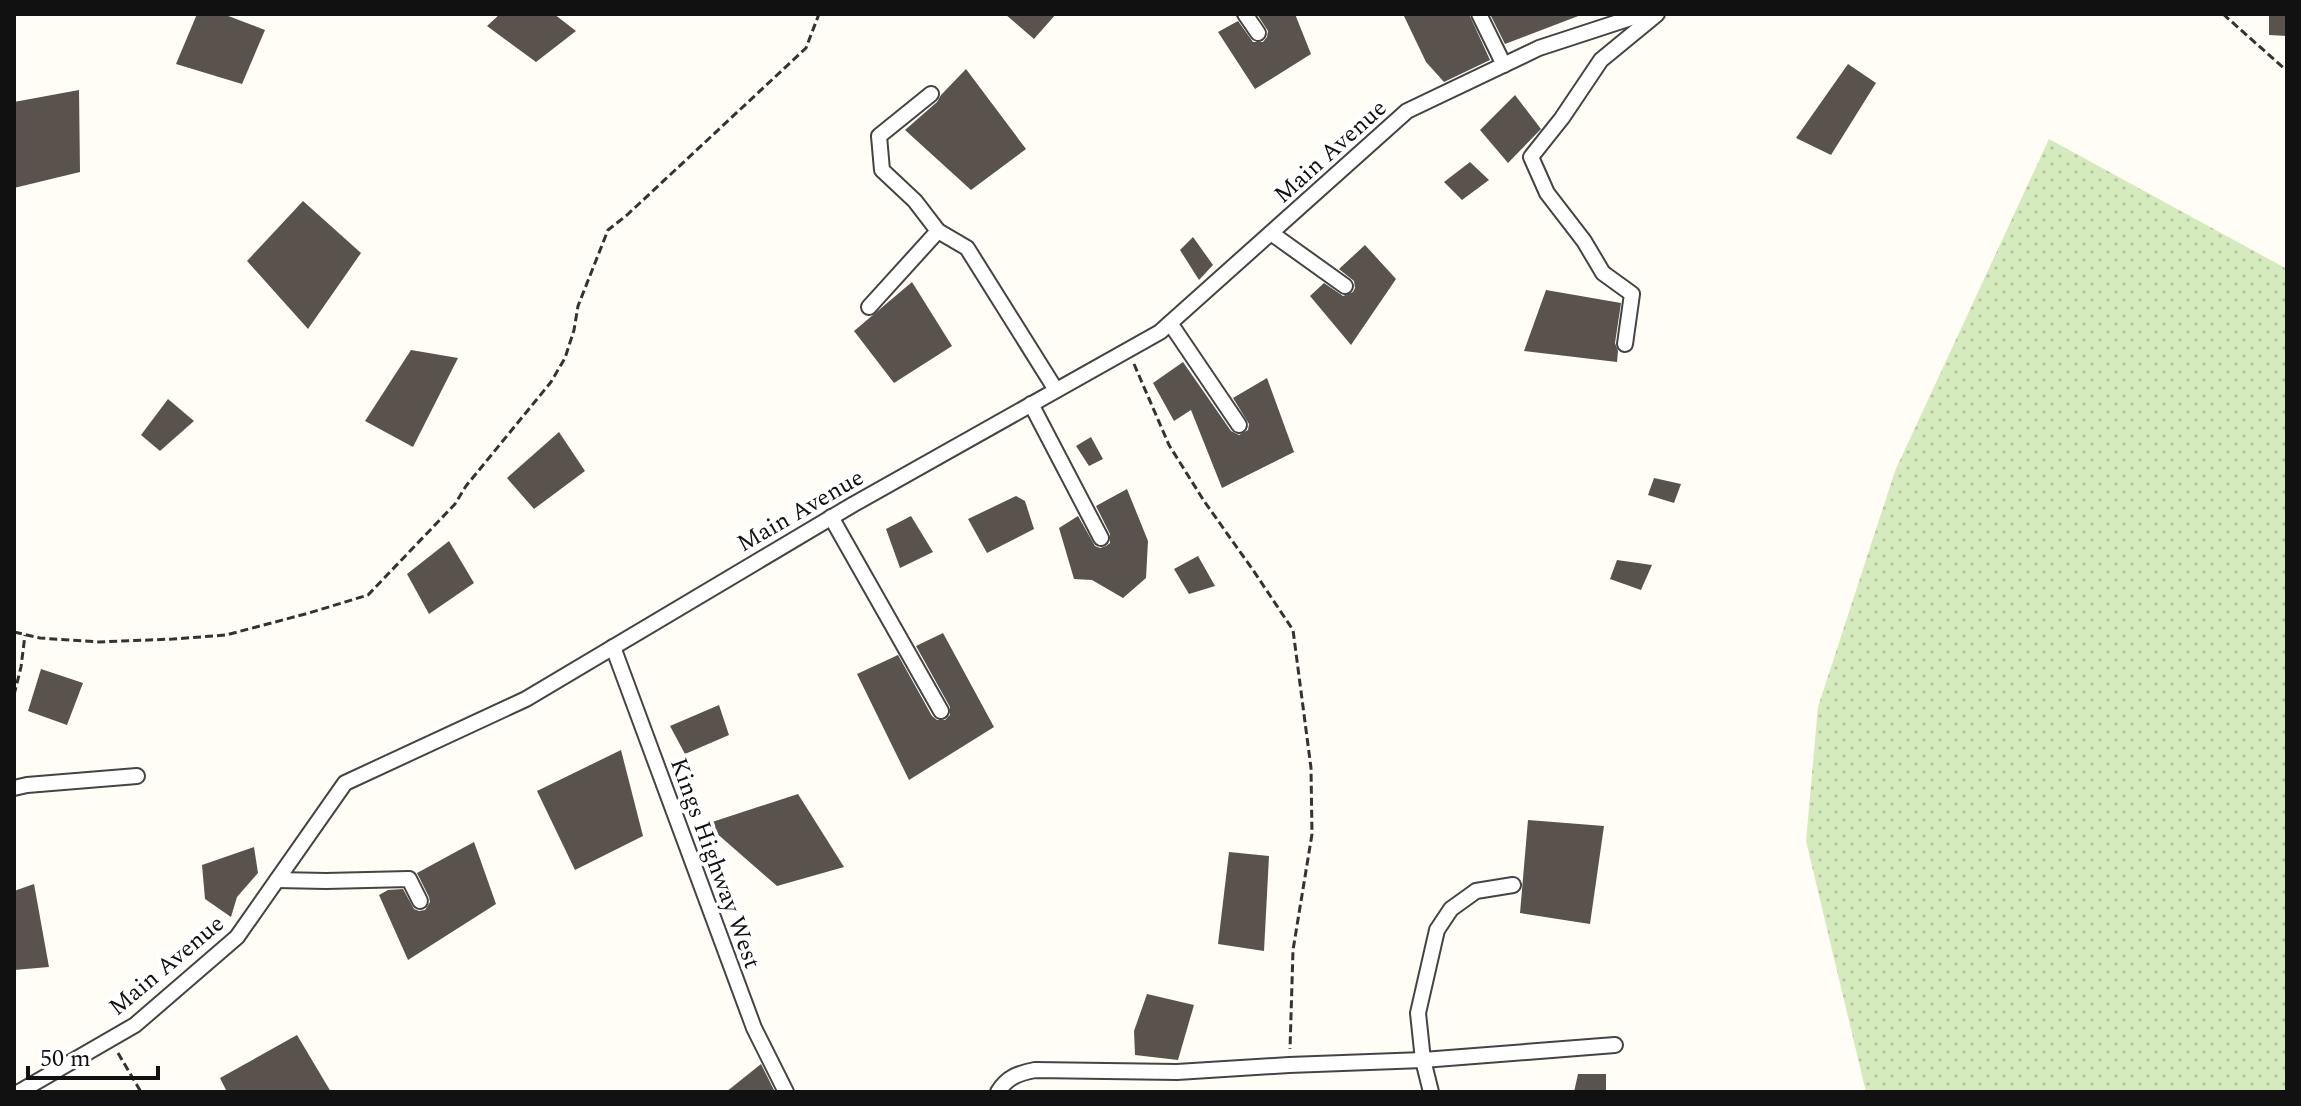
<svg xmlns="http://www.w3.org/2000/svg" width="2301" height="1106" font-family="Spectral,serif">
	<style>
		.green { fill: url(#green-dots) }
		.building { fill: #5a524d }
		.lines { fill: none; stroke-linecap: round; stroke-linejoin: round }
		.street-casing { stroke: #444; stroke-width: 18 }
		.path { stroke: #333; stroke-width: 3; stroke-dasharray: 8 4; stroke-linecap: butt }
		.street { stroke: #fff; stroke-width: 14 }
		.labels { text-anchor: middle; stroke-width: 8; stroke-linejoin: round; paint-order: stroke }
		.street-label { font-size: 24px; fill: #111; stroke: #fff }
	</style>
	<defs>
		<pattern id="green-dots" width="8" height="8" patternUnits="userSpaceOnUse" patternTransform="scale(2)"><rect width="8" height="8" fill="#d5ebbd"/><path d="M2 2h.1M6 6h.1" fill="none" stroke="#b6c8a1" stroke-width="1.8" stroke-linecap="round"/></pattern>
	</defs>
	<rect width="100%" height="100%" fill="#fffdf5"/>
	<polygon class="green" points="2049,139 2287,269 2287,1092 1866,1092 1806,841 1818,707 1895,471"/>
	<g class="building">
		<polygon points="197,14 223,14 265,30 242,84 176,64"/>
		<polygon points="500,14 554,14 576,31 536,62 487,26"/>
		<polygon points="1005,14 1056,14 1034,39"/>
		<polygon points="1257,14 1295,14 1311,54 1255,89 1218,32 1238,21 1253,42 1263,42 1267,37 1268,31"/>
		<polygon points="1403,14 1469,14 1490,60 1444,82 1426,62"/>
		<polygon points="1490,14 1580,14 1581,15 1505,44"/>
		<polygon points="2269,14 2287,14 2287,36 2269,35"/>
		<polygon points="1848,64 1876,83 1831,155 1796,138"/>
		<polygon points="966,69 1026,149 971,190 905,130 937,102 941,95"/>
		<polygon points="79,90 80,172 14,188 14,102"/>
		<polygon points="1515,95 1541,129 1508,163 1480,130"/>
		<polygon points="1470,162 1489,180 1462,200 1444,182"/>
		<polygon points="303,201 361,253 308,329 247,261"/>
		<polygon points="1193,237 1213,265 1199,280 1180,250"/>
		<polygon points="1365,245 1396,279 1351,345 1310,296 1324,283 1343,296 1353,292 1355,288 1354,281 1339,269"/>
		<polygon points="912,282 952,346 894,383 854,331"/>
		<polygon points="1546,290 1621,303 1615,343 1618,351 1617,362 1524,351"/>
		<polygon points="411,350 458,358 413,447 365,421"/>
		<polygon points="1183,362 1231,431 1239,435 1248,430 1249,424 1233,398 1267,378 1294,452 1222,488 1191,410 1174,421 1153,383"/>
		<polygon points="168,399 194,421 160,451 141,435"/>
		<polygon points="559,432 585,471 534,509 507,478"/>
		<polygon points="1091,437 1103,459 1089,466 1076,446"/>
		<polygon points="1654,478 1681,484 1674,503 1648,495"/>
		<polygon points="1127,489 1148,541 1146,578 1123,598 1092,580 1074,579 1059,528 1078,516 1095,546 1100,548 1106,546 1110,543 1110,534 1096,506"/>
		<polygon points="1016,496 1025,501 1034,529 987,553 968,519"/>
		<polygon points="911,516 933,552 900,568 886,529"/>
		<polygon points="449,541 474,583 429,614 407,574"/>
		<polygon points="1198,556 1215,586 1189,594 1174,569"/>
		<polygon points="1617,560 1652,565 1641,590 1610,579"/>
		<polygon points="943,633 994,727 909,780 857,674 898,655 932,716 937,720 945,720 950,715 950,707 916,646"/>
		<polygon points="41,669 83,683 67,725 28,711"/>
		<polygon points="719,705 729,735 685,754 670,726"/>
		<polygon points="621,750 643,836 575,870 537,791"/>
		<polygon points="798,794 844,867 777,886 706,824"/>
		<polygon points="1528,820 1604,826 1590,924 1520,913"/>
		<polygon points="474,842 496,904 408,960 379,895 388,890 403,889 414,909 419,911 425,910 430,902 429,897 417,873"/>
		<polygon points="254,847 258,873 237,897 231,917 205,899 202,865"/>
		<polygon points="1229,852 1269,856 1264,951 1218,944"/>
		<polygon points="34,884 49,967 14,970 14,891"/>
		<polygon points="1147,994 1194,1005 1178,1060 1135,1055 1134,1031"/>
		<polygon points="297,1035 331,1092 227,1092 220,1078"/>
		<polygon points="761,1064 775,1092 726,1092"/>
		<polygon points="1578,1074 1606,1074 1606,1092 1574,1092"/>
	</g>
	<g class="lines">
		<g class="street-casing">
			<g id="street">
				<polyline points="1245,14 1258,33"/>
				<polyline points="1479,14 1504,65"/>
				<polyline points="931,94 879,136 882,170 915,201 938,231 967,248 1056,390"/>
				<polyline points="1271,233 1345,286"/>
				<polyline points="869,307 938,231"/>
				<polyline points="1170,323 1239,425"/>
				<polyline points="1625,344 1632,294 1603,273 1584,241 1547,193 1531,157 1562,118 1601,60 1657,14"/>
				<polyline points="1031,404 1101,538"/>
				<polyline points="831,517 941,711"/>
				<polyline points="613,647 754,1028 786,1092"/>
				<polyline points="14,788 27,785 137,776"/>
				<polyline points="277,880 326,881 409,879 420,901"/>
				<polyline points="19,1092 135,1025 237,937 345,783 526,699 854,504 1160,332 1407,111 1539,48 1643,14"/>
				<path d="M998,1092c9,-15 21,-19 37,-22l142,2 112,-7 134,-5 192,-15"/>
				<polyline points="1431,1092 1423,1060 1418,1013 1437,930 1451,909 1476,891 1513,885"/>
			</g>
		</g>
		<g class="path">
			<polyline points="2223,14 2287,71"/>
			<polyline points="1134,364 1169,445 1204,501 1253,570 1293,630 1311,768 1312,834 1293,950 1290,1049"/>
			<polyline points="14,632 40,638 99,642 173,639 226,635 309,613 368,595 455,504 466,486 551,382 565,358 574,330 578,306 608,230 627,215 806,48 819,14"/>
			<polyline points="14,695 21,667 25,635"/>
			<polyline points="118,1053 141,1092"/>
		</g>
		<use href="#street" class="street"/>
	</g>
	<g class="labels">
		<g class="street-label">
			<text transform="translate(1330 151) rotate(-42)" y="8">Main Avenue</text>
			<text transform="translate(800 510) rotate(-30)" y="8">Main Avenue</text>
			<text transform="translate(716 863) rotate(70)" y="8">Kings Highway West</text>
			<text transform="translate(166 965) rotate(-40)" y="8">Main Avenue</text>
		</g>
	</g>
	<rect width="2301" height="1106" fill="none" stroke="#111111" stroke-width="32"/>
	<path d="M28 1066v12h130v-12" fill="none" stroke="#111111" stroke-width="4"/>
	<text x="40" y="1066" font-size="24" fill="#111111" stroke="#ffffff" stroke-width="6" paint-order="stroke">50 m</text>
</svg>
